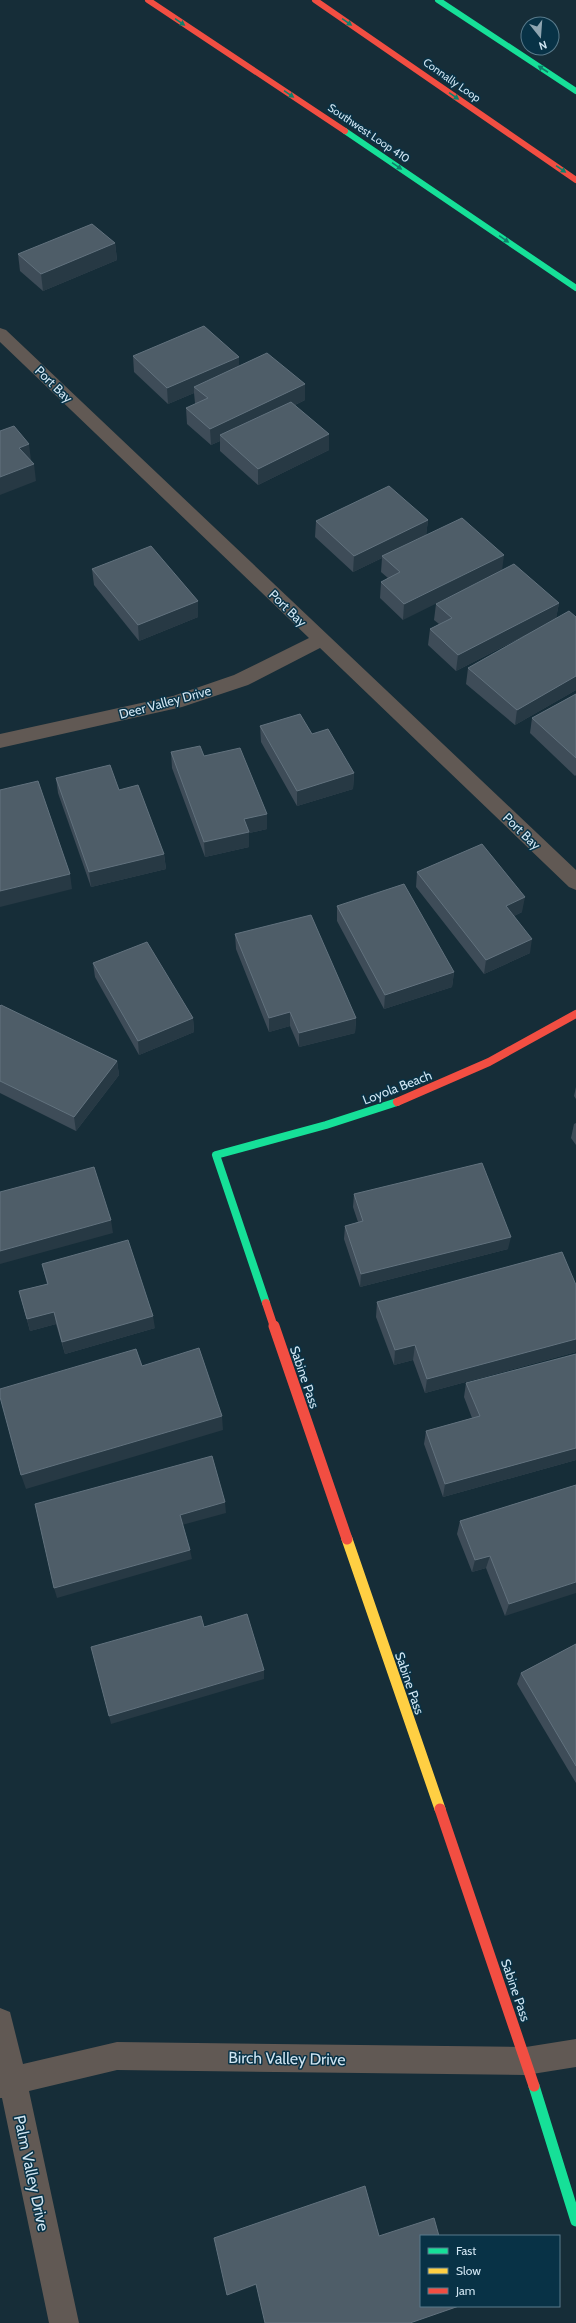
<svg xmlns="http://www.w3.org/2000/svg" width="576" height="2323" font-family="Cabin,sans-serif">
	<style>
		.lines { fill: none; stroke-linecap: round; stroke-linejoin: round }
		.street { fill: #615954; fill-rule: evenodd }
		.fast-far2 { stroke: #16e098; stroke-width: 6 }
		.fast-far1 { stroke: #16e098; stroke-width: 8 }
		.fast { stroke: #16e098; stroke-width: 11 }
		.slow { stroke: #ffcf43; stroke-width: 11 }
		.jam-far2 { stroke: #f24e42; stroke-width: 6 }
		.jam-far1 { stroke: #f24e42; stroke-width: 8 }
		.jam { stroke: #f24e42; stroke-width: 11 }
		.wall { fill: #3e4c58 }
		.shaded-wall { fill: #273944 }
		.building { fill: #4e5d68; stroke: #62727e }
		.oneway { fill: #0e806b }
		.labels { text-anchor: middle; stroke-width: 3; stroke-linejoin: round; paint-order: stroke }
		.far-street-label { font-size: 11px; fill: #d0e5f2; stroke: #083246 }
		.street-label { font-size: 13px; fill: #d0e5f2; stroke: #083246 }
		.near-street-label { font-size: 16px; fill: #d0e5f2; stroke: #083246 }
	</style>
	<rect width="100%" height="100%" fill="#162d38"/>
	<g class="lines">
		<g class="street">
			<polygon points="0,328 6,330 576,870 576,890 569,887 320,648 248,685 182,707 0,748 0,734 173,696 234,675 309,638 0,342"/>
			<polygon points="0,2008 10,2012 23,2064 117,2042 526,2047 576,2039 576,2067 526,2075 117,2070 29,2091 79,2323 49,2323 2,2098 0,2098"/>
		</g>
		<g class="fast-far2">
			<polyline points="438,0 576,91"/>
			<polyline points="345,131 576,288"/>
		</g>
		<polyline class="fast-far1" points="266,1303 216,1155 326,1125 397,1102"/>
		<polyline class="fast" points="534,2086 576,2221"/>
		<polyline class="slow" points="347,1539 440,1809"/>
		<g class="jam-far2">
			<polyline points="148,0 345,131"/>
			<polyline points="315,0 576,180"/>
		</g>
		<g class="jam-far1">
			<polyline points="397,1102 489,1062 576,1014"/>
			<polyline points="266,1303 274,1327"/>
		</g>
		<g class="jam">
			<polyline points="274,1326 347,1539"/>
			<polyline points="440,1809 534,2086"/>
		</g>
	</g>
	<g class="wall">
		<polygon points="115,243 117,260 43,291 20,271 18,254"/>
		<polygon points="133,356 239,366 305,400 295,405 329,450 258,485 220,451 220,441 211,445 187,424 186,408 196,404 195,403 194,393 168,404 134,372"/>
		<polygon points="428,520 426,535 403,620 380,598 381,582 388,578 381,572 382,558 353,572 315,537 316,521"/>
		<polygon points="92,569 198,601 198,617 139,641 94,585"/>
		<polygon points="559,603 556,618 576,617 576,690 515,725 466,684 468,668 538,629 456,671 428,645 430,629 439,624 434,620 436,604"/>
		<polygon points="576,694 576,775 575,776 530,733 532,718"/>
		<polygon points="260,726 312,734 354,773 353,789 297,806 261,742"/>
		<polygon points="171,752 204,756 267,829 249,833 249,847 205,857 172,768"/>
		<polygon points="56,778 119,790 164,854 166,869 91,887 58,793"/>
		<polygon points="417,872 522,912 514,916 530,953 484,974 416,887"/>
		<polygon points="337,906 454,972 452,987 384,1009 337,921"/>
		<polygon points="235,934 356,1018 355,1033 299,1047 290,1026 269,1032 236,949"/>
		<polygon points="93,963 193,1018 194,1032 139,1055 95,977"/>
		<polygon points="0,1006 117,1061 119,1075 76,1131 0,1093"/>
		<polygon points="576,1087 576,1099 574,1096"/>
		<polygon points="576,1123 576,1145 571,1138 574,1124"/>
		<polygon points="354,1194 508,1249 360,1287 344,1239 345,1226 358,1222 353,1207"/>
		<polygon points="42,1264 155,1328 65,1354 56,1324 30,1331 19,1291 47,1284"/>
		<polygon points="576,1285 576,1352 425,1393 413,1360 394,1365 376,1317 377,1302"/>
		<polygon points="576,1354 576,1460 443,1497 424,1444 426,1431 472,1418 464,1397 466,1383"/>
		<polygon points="576,1485 505,1616 486,1568 472,1572 457,1534 460,1521"/>
		<polygon points="576,1644 576,1783 517,1684 521,1673"/>
	</g>
	<g class="shaded-wall">
		<polygon points="115,243 117,260 43,291 41,274"/>
		<polygon points="239,357 239,373 194,387 194,393 168,404 167,388"/>
		<polygon points="305,384 305,400 224,439 220,435 220,441 211,445 210,429"/>
		<polygon points="329,434 329,450 258,485 258,469"/>
		<polygon points="29,444 31,460 21,464 19,448"/>
		<polygon points="34,464 36,481 0,495 0,477"/>
		<polygon points="428,520 426,536 382,556 382,558 353,572 354,556"/>
		<polygon points="504,555 502,571 403,620 404,604"/>
		<polygon points="198,601 198,617 139,641 138,625"/>
		<polygon points="559,603 556,619 456,671 458,655"/>
		<polygon points="576,676 576,690 515,725 517,710"/>
		<polygon points="354,773 353,789 297,806 297,791"/>
		<polygon points="267,814 267,829 249,833 249,847 205,857 204,842 244,819"/>
		<polygon points="164,854 166,869 91,887 89,872"/>
		<polygon points="70,874 72,889 0,907 0,891"/>
		<polygon points="525,897 522,912 504,921 506,906"/>
		<polygon points="532,939 530,953 484,974 486,960"/>
		<polygon points="454,972 452,987 384,1009 385,995"/>
		<polygon points="290,1012 290,1026 269,1032 269,1018"/>
		<polygon points="193,1018 194,1032 139,1055 138,1041"/>
		<polygon points="356,1018 355,1033 299,1047 299,1033"/>
		<polygon points="117,1061 119,1075 76,1131 74,1117"/>
		<polygon points="111,1220 113,1233 0,1264 0,1251"/>
		<polygon points="511,1237 508,1249 360,1287 361,1274"/>
		<polygon points="54,1312 56,1324 30,1331 27,1319"/>
		<polygon points="153,1316 155,1328 65,1354 62,1342"/>
		<polygon points="576,1339 576,1352 425,1393 427,1379"/>
		<polygon points="415,1345 413,1360 394,1365 395,1350"/>
		<polygon points="222,1416 223,1430 26,1489 21,1475"/>
		<polygon points="576,1448 576,1460 443,1497 445,1484"/>
		<polygon points="225,1502 226,1513 182,1525 180,1515"/>
		<polygon points="190,1550 192,1559 57,1598 54,1588"/>
		<polygon points="490,1556 486,1568 472,1572 475,1560"/>
		<polygon points="576,1582 576,1593 505,1616 509,1604"/>
		<polygon points="264,1670 264,1679 111,1724 109,1716"/>
		<polygon points="256,2284 257,2285 228,2295 227,2295"/>
	</g>
	<g class="building">
		<polygon points="92,224 115,243 41,274 18,254"/>
		<polygon points="204,326 239,357 167,388 133,356"/>
		<polygon points="267,353 305,384 210,429 186,408 208,398 194,387"/>
		<polygon points="291,402 329,434 258,469 220,435"/>
		<polygon points="14,426 29,444 19,448 34,464 0,477 0,431"/>
		<polygon points="389,486 428,520 354,556 316,521"/>
		<polygon points="462,518 504,555 404,604 381,582 400,572 382,556"/>
		<polygon points="151,546 198,601 138,625 92,569"/>
		<polygon points="514,564 559,603 458,655 430,629 452,618 436,604"/>
		<polygon points="569,611 576,617 576,676 517,710 468,668"/>
		<polygon points="576,694 576,758 532,718"/>
		<polygon points="300,714 312,734 328,729 354,773 297,791 260,726"/>
		<polygon points="200,746 204,756 240,748 267,814 244,819 249,832 204,842 171,752"/>
		<polygon points="110,765 119,790 138,785 164,854 89,872 56,778"/>
		<polygon points="38,781 70,874 0,891 0,790"/>
		<polygon points="482,844 525,897 506,906 532,939 486,960 417,872"/>
		<polygon points="404,884 454,972 385,995 337,906"/>
		<polygon points="311,915 356,1018 299,1033 290,1012 269,1018 235,934"/>
		<polygon points="147,942 193,1018 138,1041 93,963"/>
		<polygon points="1,1005 117,1061 74,1117 0,1081 0,1006"/>
		<polygon points="482,1163 511,1237 361,1274 345,1226 363,1221 354,1194"/>
		<polygon points="94,1167 111,1220 0,1251 0,1192"/>
		<polygon points="128,1240 153,1316 62,1342 54,1312 27,1319 19,1291 48,1284 42,1264"/>
		<polygon points="562,1252 576,1285 576,1339 427,1379 415,1345 395,1350 377,1302"/>
		<polygon points="199,1348 222,1416 21,1475 0,1397 0,1389 136,1349 142,1366"/>
		<polygon points="576,1354 576,1448 445,1484 426,1431 480,1416 466,1383"/>
		<polygon points="212,1456 225,1502 180,1515 190,1550 54,1588 35,1504"/>
		<polygon points="576,1485 576,1582 509,1604 490,1556 475,1560 460,1521"/>
		<polygon points="247,1614 264,1670 109,1716 91,1647 201,1616 204,1627"/>
		<polygon points="576,1644 576,1766 521,1673"/>
		<polygon points="365,2186 379,2236 434,2218 439,2236 421,2236 421,2306 459,2306 410,2323 265,2323 256,2284 227,2295 214,2238"/>
	</g>
	<defs><path id="oneway-solid" d="M-6-.8H1V-3.2L6.5 0L1 3.2V.8H-6Z"/></defs>
	<g class="oneway">
		<use href="#oneway-solid" transform="translate(180 22) rotate(34)"/>
		<use href="#oneway-solid" transform="translate(347 22) rotate(35)"/>
		<use href="#oneway-solid" transform="translate(543 69) rotate(-147)"/>
		<use href="#oneway-solid" transform="translate(289 94) rotate(34)"/>
		<use href="#oneway-solid" transform="translate(454 96) rotate(35)"/>
		<use href="#oneway-solid" transform="translate(397 166) rotate(34)"/>
		<use href="#oneway-solid" transform="translate(561 169) rotate(35)"/>
		<use href="#oneway-solid" transform="translate(504 239) rotate(35)"/>
	</g>
	<g class="labels">
		<g class="far-street-label">
			<text transform="translate(452 80) rotate(35)" y="4">Connally Loop</text>
			<text transform="translate(369 133) rotate(34)" y="4">Southwest Loop 410</text>
		</g>
		<g class="street-label">
			<text transform="translate(54 384) rotate(44)" y="5">Port Bay</text>
			<text transform="translate(288 608) rotate(44)" y="5">Port Bay</text>
			<text transform="translate(165 702) rotate(-15)" y="5">Deer Valley Drive</text>
			<text transform="translate(522 831) rotate(44)" y="5">Port Bay</text>
			<text transform="translate(397 1087) rotate(-21)" y="5">Loyola Beach</text>
			<text transform="translate(305 1377) rotate(71)" y="5">Sabine Pass</text>
			<text transform="translate(410 1683) rotate(71)" y="5">Sabine Pass</text>
			<text transform="translate(516 1990) rotate(71)" y="5">Sabine Pass</text>
		</g>
		<g class="near-street-label">
			<text transform="translate(287 2058) rotate(1)" y="6">Birch Valley Drive</text>
			<text transform="translate(32 2173) rotate(78)" y="6">Palm Valley Drive</text>
		</g>
	</g>
	<rect x="420" y="2235" width="140" height="72" fill="#083246" stroke="#587a8b"/>
	<rect x="428" y="2248" width="20" height="6" fill="#16e098" stroke="#587a8b"/>
	<text x="456" y="2255" font-size="12" fill="#d0e5f2">Fast</text>
	<rect x="428" y="2268" width="20" height="6" fill="#ffcf43" stroke="#587a8b"/>
	<text x="456" y="2275" font-size="12" fill="#d0e5f2">Slow</text>
	<rect x="428" y="2288" width="20" height="6" fill="#f24e42" stroke="#587a8b"/>
	<text x="456" y="2295" font-size="12" fill="#d0e5f2">Jam</text>
	<g transform="translate(540 36) rotate(163)"><circle r="19" fill="#083246" stroke="#587a8b"/>
	<path d="M0-3L7 15L0 10L-7 15Z" fill="#8fa5b1"/>
	<text y="-6" font-size="11" font-weight="bold" text-anchor="middle" fill="#d0e5f2">N</text>
	</g>
</svg>
